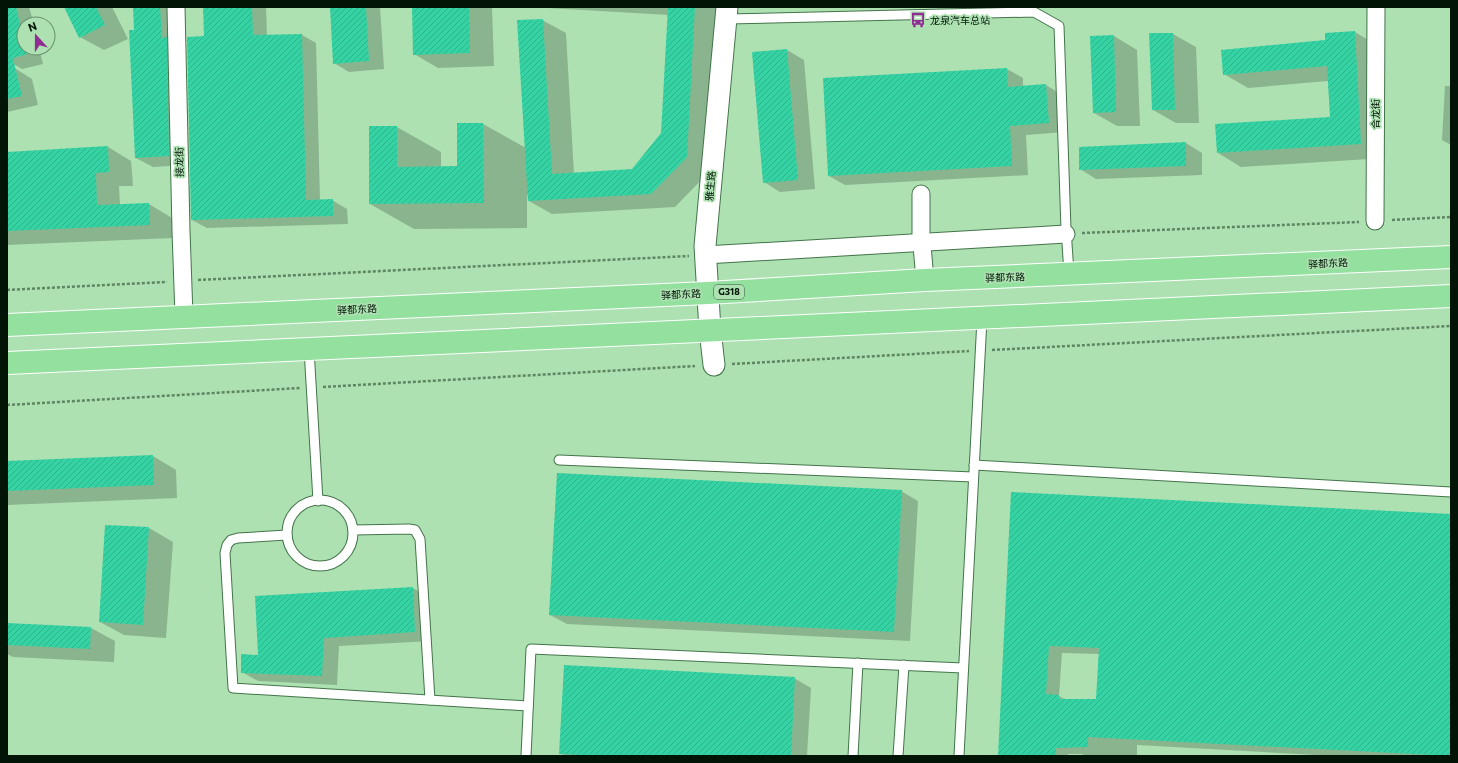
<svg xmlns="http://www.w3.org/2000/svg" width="1458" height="763" font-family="Commissioner,'Noto Sans SC',sans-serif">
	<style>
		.shadow { fill: #0003; fill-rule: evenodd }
		.building { fill: url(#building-hatch); fill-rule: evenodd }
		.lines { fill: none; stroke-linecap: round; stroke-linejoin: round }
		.service-casing { stroke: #43744a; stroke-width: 11 }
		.minor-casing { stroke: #43744a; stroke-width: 19 }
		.tertiary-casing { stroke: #43744a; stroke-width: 23 }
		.trunk-casing { stroke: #fff; stroke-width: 24 }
		.path { stroke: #608564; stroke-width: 2.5; stroke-dasharray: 3 2; stroke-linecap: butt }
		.service { stroke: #fff; stroke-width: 9 }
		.minor { stroke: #fff; stroke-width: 17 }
		.tertiary { stroke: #fff; stroke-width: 21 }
		.trunk { stroke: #93e09f; stroke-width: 22 }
		.labels { text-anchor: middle; stroke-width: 3.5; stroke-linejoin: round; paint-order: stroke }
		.shield { fill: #ade1b2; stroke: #355239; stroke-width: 1 }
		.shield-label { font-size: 9px; font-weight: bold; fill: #021405 }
		.poi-label { font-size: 10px; fill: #021405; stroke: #ade1b2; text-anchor: start }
		.street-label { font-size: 10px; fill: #021405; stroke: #ade1b2 }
	</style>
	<defs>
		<pattern id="building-hatch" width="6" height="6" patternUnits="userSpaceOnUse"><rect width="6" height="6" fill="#35d3a3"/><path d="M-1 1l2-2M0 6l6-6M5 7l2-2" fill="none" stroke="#2db48b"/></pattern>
	</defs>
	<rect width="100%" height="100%" fill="#ade1b2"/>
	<g class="shadow">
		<polygon points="7,7 29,7 34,24 24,24 24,48 39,48 43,64 22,69 7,60"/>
		<polygon points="65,7 112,7 128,39 104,50 80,37"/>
		<polygon points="134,7 176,7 186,165 153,167 136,158"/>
		<polygon points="204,7 266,7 267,36 302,35 316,43 320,200 332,200 347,209 348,224 207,228 192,220 205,37"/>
		<polygon points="331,7 380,7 384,69 349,72 334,63"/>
		<polygon points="413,7 492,7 494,66 438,68 414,54"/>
		<polygon points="530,7 719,7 710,171 675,207 552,214 529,201 528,195 527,195 527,228 414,229 370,204 397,127 441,152 441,167 458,167 483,124 526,148 542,20 566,33 574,174 632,170 662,133 669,15"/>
		<polygon points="1110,7 1136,7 1112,8"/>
		<polygon points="1355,32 1378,46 1385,158 1241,167 1218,153 1331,118 1328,81 1248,88 1224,74"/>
		<polygon points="1173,34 1196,47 1199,123 1176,123 1153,110"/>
		<polygon points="1114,36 1137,50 1140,126 1117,126 1094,113"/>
		<polygon points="787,50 804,60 815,189 780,192 764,182"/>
		<polygon points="16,69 32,79 38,105 7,112 7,71"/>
		<polygon points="1007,69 1023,78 1023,87 1046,85 1062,95 1064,132 1026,135 1028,175 845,185 829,176"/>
		<polygon points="1445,86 1451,86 1451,145 1442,140"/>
		<polygon points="1186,143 1202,153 1202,175 1096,179 1080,169"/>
		<polygon points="108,147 131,161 133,186 119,186 120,205 149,204 172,218 173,238 7,245 7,153"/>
		<polygon points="153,456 176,470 177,498 7,505 7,462"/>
		<polygon points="901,491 918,501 910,641 567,624 550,615"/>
		<path d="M1012,493l439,22v241h-116l-198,-11v11h-54v-2h-15v2h-69zM1062,653l37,1 -2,46h-31l-7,-4z"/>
		<polygon points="106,526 149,528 173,542 166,638 124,635 100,622"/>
		<polygon points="413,588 428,597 431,641 339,646 337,685 258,681 242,672 259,656"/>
		<polygon points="7,624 91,628 115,641 114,662 13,657 7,654"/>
		<polygon points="794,678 811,688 807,756 565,756 560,753"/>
	</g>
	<g class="building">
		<polygon points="7,7 16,7 24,42 24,48 26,48 27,54 13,58 22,96 7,99"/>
		<polygon points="64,7 96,7 105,25 79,38"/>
		<polygon points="133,7 160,7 162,38 167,37 169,156 135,158 129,30 134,30"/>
		<polygon points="203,7 252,7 253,35 302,34 306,200 333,199 333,216 191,220 187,37 204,36"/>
		<polygon points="330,7 366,7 369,61 333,64"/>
		<polygon points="412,7 469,7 470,53 413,55"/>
		<polygon points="668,7 695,7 687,157 651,194 528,201 517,20 543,19 552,174 632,169 661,133"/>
		<polygon points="1355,31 1361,144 1217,153 1215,124 1330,117 1327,66 1223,75 1221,50 1325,40 1325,33"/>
		<polygon points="1149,33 1173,33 1175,110 1152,110"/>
		<polygon points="1114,35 1116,112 1093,113 1090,36"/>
		<polygon points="787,49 798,180 763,183 752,52"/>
		<polygon points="1007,68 1008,87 1046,84 1049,123 1010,126 1012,166 828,176 823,78"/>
		<polygon points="457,123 483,123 484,203 369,204 369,126 397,126 397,167 457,166"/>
		<polygon points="1186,142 1186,166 1079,170 1079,147"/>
		<polygon points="108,146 109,172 96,173 97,205 149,203 150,225 7,231 7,152"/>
		<polygon points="153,455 154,485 7,491 7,461"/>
		<polygon points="557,473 902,490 894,632 549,615"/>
		<path d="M1011,492l440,22v242l-363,-19v10l-32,1v8h-58zM1049,646l50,2 -3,51h-37v-4l-13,-1z"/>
		<polygon points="105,525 149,527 143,625 99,622"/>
		<polygon points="413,587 415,632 324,638 322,676 241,673 241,654 258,655 255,596"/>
		<polygon points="7,623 91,627 90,649 7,645"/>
		<polygon points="564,665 795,677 791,756 604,756 559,754"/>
	</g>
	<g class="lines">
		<g class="service-casing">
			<g id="service">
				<polyline points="726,19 1034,12 1059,26 1066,229 1069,273"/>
				<polyline points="309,349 318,501"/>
				<polyline points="559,460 973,477"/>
				<polyline points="974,465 1451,492"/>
				<circle cx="320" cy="533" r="33"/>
				<polyline points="353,530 409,529 415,530 420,539 430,700"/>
				<polyline points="287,535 238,538 231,540 227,545 225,553 233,688 528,706"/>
				<polyline points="526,756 531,649 963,668"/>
				<polyline points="853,756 858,663"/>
				<polyline points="898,756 904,665"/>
				<polyline points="959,756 982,319"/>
			</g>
		</g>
		<g class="minor-casing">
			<g id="minor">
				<polyline points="176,7 181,231 184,316"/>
				<polyline points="921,194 921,234 925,280"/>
				<polyline points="1375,221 1376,7"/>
				<polyline points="705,255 1066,234"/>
			</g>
		</g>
		<g class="tertiary-casing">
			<polyline id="tertiary" points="714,365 710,330 705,246 727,7"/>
		</g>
		<g class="trunk-casing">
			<g id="trunk">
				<polyline points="7,325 708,293 925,280 1451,257"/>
				<polyline points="7,363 1451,296"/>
			</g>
		</g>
		<g class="path">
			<polyline points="1392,220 1451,217"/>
			<polyline points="1082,233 1359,222"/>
			<polyline points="198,280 689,256"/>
			<polyline points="7,290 167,282"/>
			<polyline points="992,350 1451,326"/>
			<polyline points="732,364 969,351"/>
			<polyline points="323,387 695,366"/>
			<polyline points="7,405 300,388"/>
		</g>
		<use href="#service" class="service"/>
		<use href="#minor" class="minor"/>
		<use href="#tertiary" class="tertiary"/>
		<use href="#trunk" class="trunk"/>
	</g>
	<defs>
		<g id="bus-bare" transform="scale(1.2)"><path d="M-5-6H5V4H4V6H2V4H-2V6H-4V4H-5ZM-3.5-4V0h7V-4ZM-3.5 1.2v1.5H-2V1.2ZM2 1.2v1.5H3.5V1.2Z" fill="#912c92" stroke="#ade1b2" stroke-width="2.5" paint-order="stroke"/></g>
	</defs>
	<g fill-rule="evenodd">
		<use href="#bus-bare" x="918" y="20"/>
	</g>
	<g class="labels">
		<rect class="shield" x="714" y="285" width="30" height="14" rx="3"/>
		<g class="shield-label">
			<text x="729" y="295">G318</text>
		</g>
		<g class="poi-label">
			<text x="930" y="24">龙泉汽车总站</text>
		</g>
		<g class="street-label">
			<text transform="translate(1375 114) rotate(-90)" y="4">合龙街</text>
			<text transform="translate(179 162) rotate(-91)" y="4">接龙街</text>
			<text transform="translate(710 186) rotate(-85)" y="4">雅生路</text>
			<text transform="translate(1328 263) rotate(-3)" y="4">驿都东路</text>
			<text transform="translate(1005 277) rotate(-2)" y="4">驿都东路</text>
			<text transform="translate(681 294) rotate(-3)" y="4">驿都东路</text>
			<text transform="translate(357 309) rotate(-3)" y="4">驿都东路</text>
		</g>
	</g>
	<rect width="1458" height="763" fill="none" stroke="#021405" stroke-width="16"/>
	<g transform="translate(36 36) rotate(339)"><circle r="19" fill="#ade1b2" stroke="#698f6d"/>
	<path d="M0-3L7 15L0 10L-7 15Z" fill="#912c92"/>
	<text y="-6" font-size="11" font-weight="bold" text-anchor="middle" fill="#021405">N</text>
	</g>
</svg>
